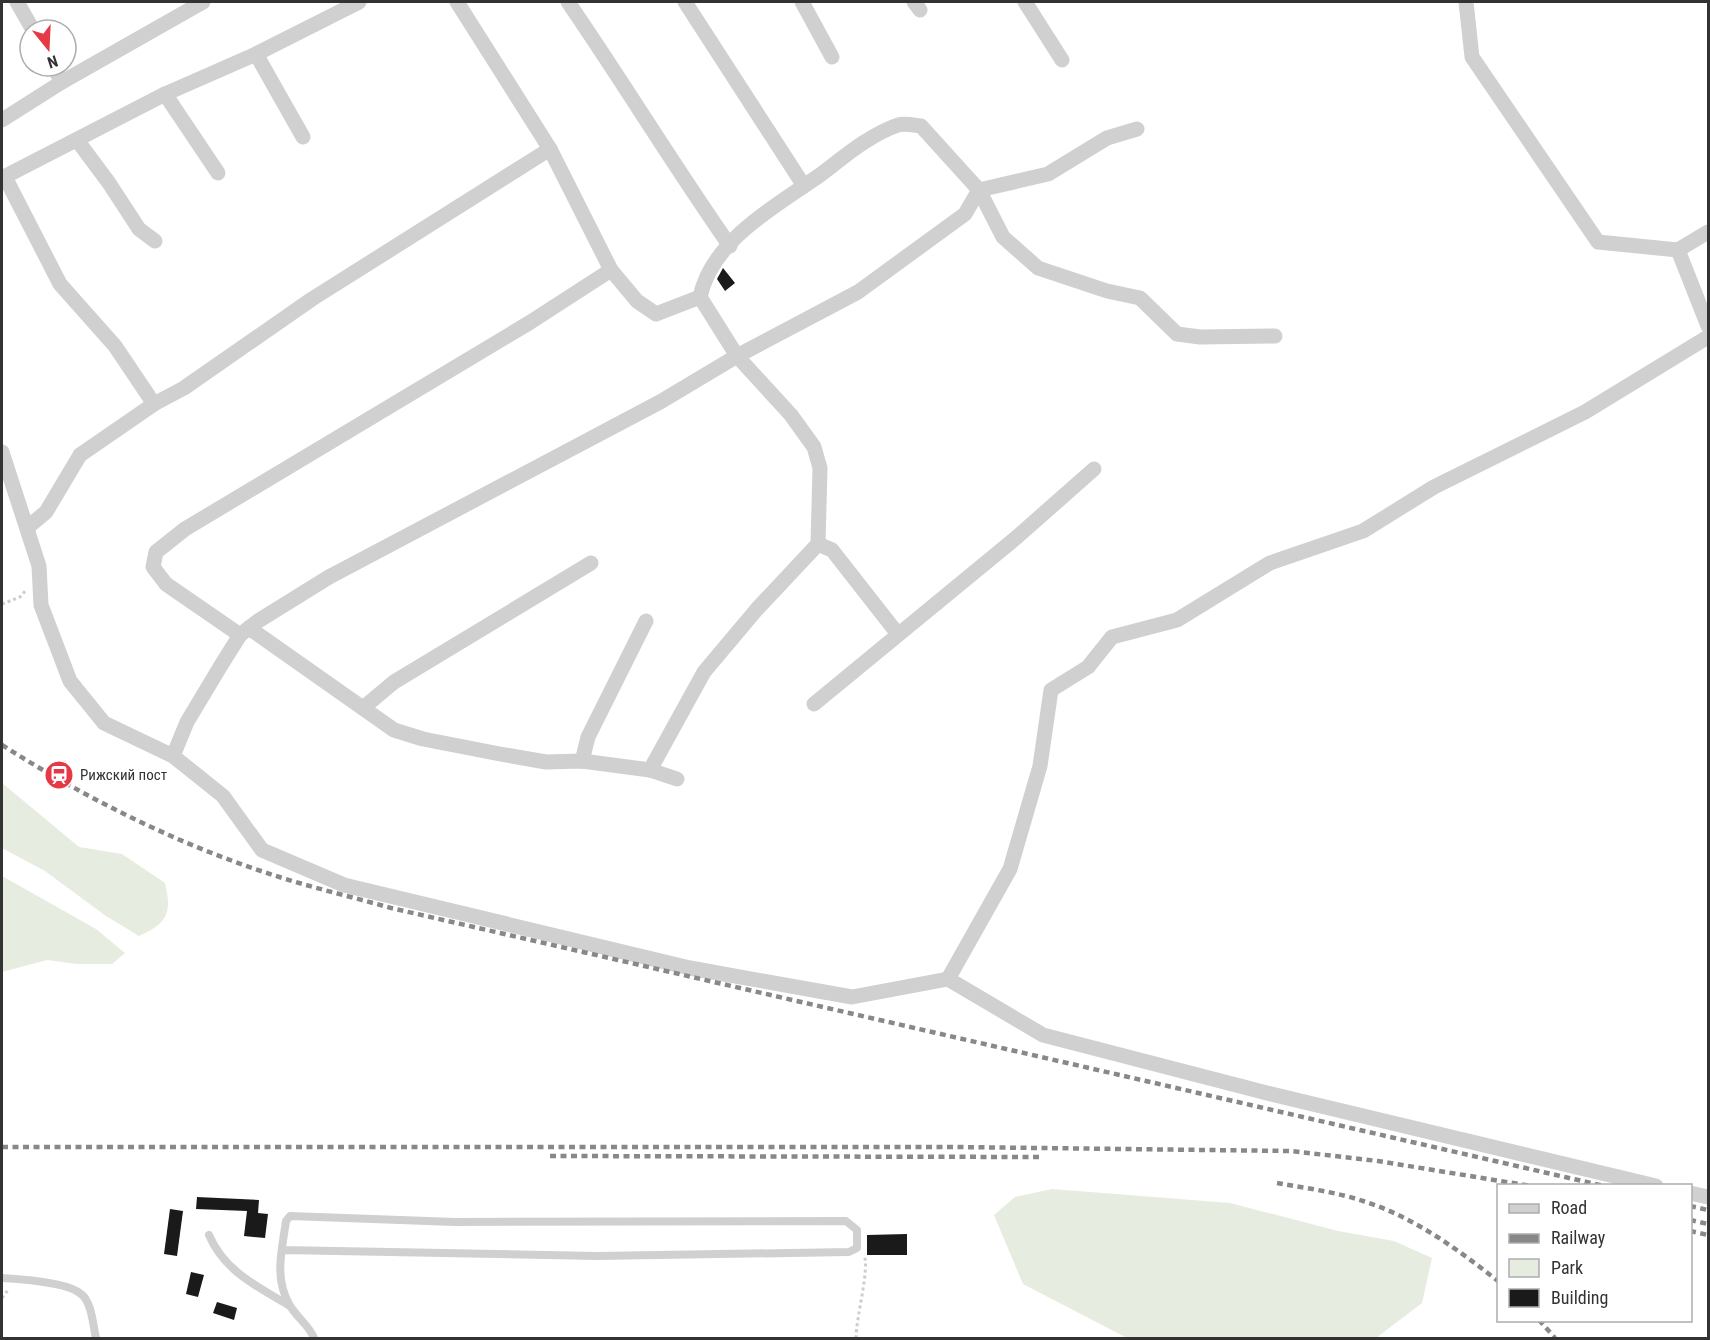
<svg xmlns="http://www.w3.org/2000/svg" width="1710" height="1340" font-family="'Roboto Condensed',sans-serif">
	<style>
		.green { fill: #e6ecdf }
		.building { fill: #1a1a1a }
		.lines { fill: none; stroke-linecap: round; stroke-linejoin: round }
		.path { stroke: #cdcdcd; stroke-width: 3; stroke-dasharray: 3 3; stroke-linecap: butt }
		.lane { stroke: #d0d0d0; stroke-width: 8 }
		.street { stroke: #d0d0d0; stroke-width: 15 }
		.rail { stroke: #888; stroke-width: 4.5; stroke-dasharray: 6 4.5; stroke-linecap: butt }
		.labels { text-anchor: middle; stroke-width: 6; stroke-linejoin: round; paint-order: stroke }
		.poi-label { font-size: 15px; fill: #333; stroke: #fff; text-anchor: start }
	</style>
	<rect width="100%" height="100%" fill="#fff"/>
	<g class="green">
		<path d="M2,783l77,64 43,7 43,29c7,30 3,40 -26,53l-33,-20 -61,-45 -43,-23z"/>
		<polygon points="2,876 96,929 125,953 112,964 77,964 47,960 2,972"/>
		<polygon points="1052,1189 1230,1203 1338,1231 1394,1241 1432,1258 1422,1303 1376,1338 1127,1338 1023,1284 994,1215 1015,1197"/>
	</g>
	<g class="building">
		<polygon points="723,268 735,283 725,291 717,279"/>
		<polygon points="197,1197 259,1200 258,1213 268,1214 265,1238 244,1236 247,1211 196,1209"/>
		<polygon points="170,1209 183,1211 177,1256 164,1254"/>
		<polygon points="907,1234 907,1255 867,1255 867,1235"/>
		<polygon points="191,1272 204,1275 198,1297 186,1294"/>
		<polygon points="217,1302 237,1308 234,1320 213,1313"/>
	</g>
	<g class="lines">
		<g class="path">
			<polyline points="2,604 20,597 26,590"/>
			<polyline points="2,1298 8,1290"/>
			<path d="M856,1338c0,-20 14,-70 8,-83"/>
		</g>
		<g class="lane">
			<path d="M209,1235c15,36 49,52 81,71"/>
			<path d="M282,1250l315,6 252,-4 8,-4v-18l-11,-9 -391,1 -165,-6 -4,5c-4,29 -12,56 3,83 7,13 20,21 25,34"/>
			<path d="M2,1278c17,1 66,4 79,16 11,8 12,32 15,44"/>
		</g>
		<g class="street">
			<polyline points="17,2 33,30"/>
			<polyline points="457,2 550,149 611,270 637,301 656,314 700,297"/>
			<path d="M568,2c55,80 106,164 162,244"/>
			<polyline points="685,2 804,186"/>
			<polyline points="802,2 832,57"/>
			<polyline points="914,2 920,10"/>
			<polyline points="1025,2 1062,60"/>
			<polyline points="1466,2 1472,57 1598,242 1678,250"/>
			<polyline points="256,54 303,137"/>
			<polyline points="53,66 62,82"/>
			<polyline points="165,94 218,173"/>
			<polyline points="2,120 62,82 203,2"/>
			<polyline points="77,140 109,183 139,229 155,241"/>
			<polyline points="5,177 60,284 115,346 154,404"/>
			<polyline points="2,178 165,94 256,54 359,2"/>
			<polyline points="1708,232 1678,250 1708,326"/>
			<polyline points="2,452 39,566 41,605 70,681 104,723 173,756 223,796 262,850 344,885 690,968 852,997 948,979 1043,1035 1267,1093 1656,1186"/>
			<polyline points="28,527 46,512 80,455 154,404 184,388 312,299 550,149"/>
			<polyline points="818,544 832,550 897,633"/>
			<polyline points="249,628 394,730 423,739 500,754 546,762 582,761 650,770 677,779"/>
			<polyline points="240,635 166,584 153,567 156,552 185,529 529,323 611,270"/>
			<polyline points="814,704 1017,537 1094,469"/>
			<polyline points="363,708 394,682 591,563"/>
			<polyline points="173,756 187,722 220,667 240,635 258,621 329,577 660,402 737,356 858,292 965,214 979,190 1048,174 1107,138 1137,129"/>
			<polyline points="582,761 588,737 646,621"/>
			<path d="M650,770l54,-98 53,-63 61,-65 2,-76 -6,-21 -23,-32 -54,-59 -37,-59c12,-57 76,-91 120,-122 24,-18 49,-40 78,-50 6,-2 16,0 23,1l58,64 24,47 35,31 69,23 33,7 37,36 23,3 75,-1"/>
			<polyline points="948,979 1010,869 1040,766 1051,690 1088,667 1112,637 1177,620 1270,563 1363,531 1434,487 1585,412 1708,337"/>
			<polyline points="1690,1193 1708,1197"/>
		</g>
		<g class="rail">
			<path d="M2,745c82,52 169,96 262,127 41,14 85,24 127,36l1213,278"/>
			<polyline points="2,1147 954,1147 1291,1151 1378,1161 1531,1186"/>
			<polyline points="550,1156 1042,1157"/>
			<path d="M1277,1183c28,5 59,9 86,18 51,16 94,48 135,80"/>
			<polyline points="1690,1206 1708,1210"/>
			<polyline points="1690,1220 1708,1224"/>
			<polyline points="1690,1231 1708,1235"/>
			<polyline points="1539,1320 1555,1338"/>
		</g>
	</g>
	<defs>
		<g id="station-disc" transform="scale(1.5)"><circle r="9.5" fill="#e63946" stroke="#fff"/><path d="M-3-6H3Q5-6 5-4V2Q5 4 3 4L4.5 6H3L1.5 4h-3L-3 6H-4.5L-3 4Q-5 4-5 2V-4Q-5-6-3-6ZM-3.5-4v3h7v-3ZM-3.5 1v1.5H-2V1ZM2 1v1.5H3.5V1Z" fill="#fff"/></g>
	</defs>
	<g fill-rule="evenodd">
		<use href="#station-disc" x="59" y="775"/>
	</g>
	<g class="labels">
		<g class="poi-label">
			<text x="80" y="780">Рижский пост</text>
		</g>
	</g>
	<rect width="1710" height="1340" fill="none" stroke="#333333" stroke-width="6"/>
	<rect x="1497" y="1184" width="195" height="138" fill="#ffffff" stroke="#adadad" stroke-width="1.5"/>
	<rect x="1509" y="1204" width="30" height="9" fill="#d0d0d0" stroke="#adadad" stroke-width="1.5"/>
	<text x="1551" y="1214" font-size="18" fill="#333333">Road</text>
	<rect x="1509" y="1234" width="30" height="9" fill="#888888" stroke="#adadad" stroke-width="1.5"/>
	<text x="1551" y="1244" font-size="18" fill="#333333">Railway</text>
	<rect x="1509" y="1259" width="30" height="18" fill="#e6ecdf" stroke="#adadad" stroke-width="1.5"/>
	<text x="1551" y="1274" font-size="18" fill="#333333">Park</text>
	<rect x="1509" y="1289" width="30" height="18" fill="#1a1a1a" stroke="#adadad" stroke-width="1.5"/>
	<text x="1551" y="1304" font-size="18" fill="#333333">Building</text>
	<g transform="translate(48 48) rotate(162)"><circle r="28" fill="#ffffff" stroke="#adadad" stroke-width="1.5"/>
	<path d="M0-4.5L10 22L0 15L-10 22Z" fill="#e63946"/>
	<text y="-9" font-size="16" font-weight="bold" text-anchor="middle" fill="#333333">N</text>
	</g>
</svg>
